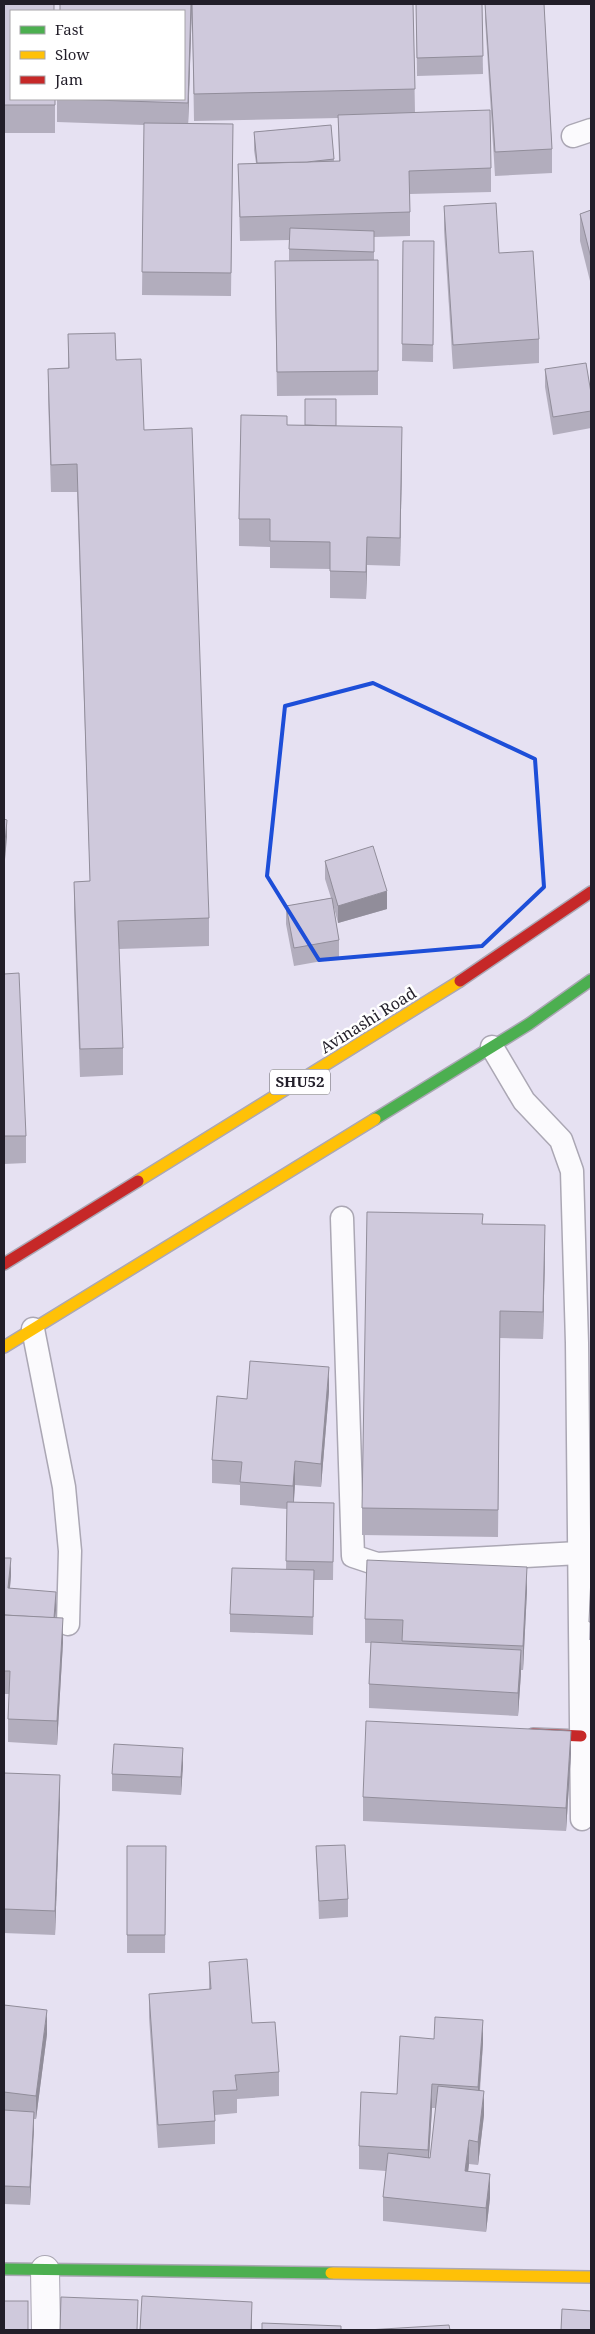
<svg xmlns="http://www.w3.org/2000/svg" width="595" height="2334" font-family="'Noto Serif',serif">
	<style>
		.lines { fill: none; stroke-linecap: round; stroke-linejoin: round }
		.lane-casing { stroke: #aba7b4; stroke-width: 25 }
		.street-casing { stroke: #aba7b4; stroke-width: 30 }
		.fast-casing { stroke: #aba7b4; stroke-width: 14 }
		.slow-casing { stroke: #aba7b4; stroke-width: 14 }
		.jam-casing { stroke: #aba7b4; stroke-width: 14 }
		.lane { stroke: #fbfafd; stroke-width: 22 }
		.street { stroke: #fbfafd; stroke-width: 28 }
		.fast { stroke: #4caf50; stroke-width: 11 }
		.slow { stroke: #ffc107; stroke-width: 11 }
		.jam { stroke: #c62828; stroke-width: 11 }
		.wall { fill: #b2adbd; fill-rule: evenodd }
		.shaded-wall { fill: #918d9a }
		.building { fill: #cfc9dc; stroke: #918d9a }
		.marked { fill: none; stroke: #1d4ed8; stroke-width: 4; stroke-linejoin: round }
		.labels { text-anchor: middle; stroke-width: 5; stroke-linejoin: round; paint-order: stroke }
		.shield { fill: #fff; stroke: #646269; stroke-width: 1 }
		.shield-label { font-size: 15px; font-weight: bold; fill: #221e29 }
		.street-label { font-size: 16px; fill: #221e29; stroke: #fff }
	</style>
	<rect width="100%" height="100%" fill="#e6e1f2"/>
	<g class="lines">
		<g class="lane-casing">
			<g id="lane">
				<polyline points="573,136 591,130"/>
				<polyline points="492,1047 524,1101 561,1140 572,1171 577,1343 582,1819"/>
				<polyline points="342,1218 353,1556 377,1564 579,1553"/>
				<polyline points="33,1329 64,1487 70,1551 68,1624"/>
			</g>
		</g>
		<g class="street-casing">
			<polyline id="street" points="45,2270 46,2330"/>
		</g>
		<g class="fast-casing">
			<g id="fast">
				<polyline points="375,1119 529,1024 591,980"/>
				<polyline points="4,2269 331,2273"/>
			</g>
		</g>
		<g class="slow-casing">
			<g id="slow">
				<polyline points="138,1181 460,981"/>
				<polyline points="4,1347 375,1119"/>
				<polyline points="331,2273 591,2277"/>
			</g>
		</g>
		<g class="jam-casing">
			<g id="jam">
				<polyline points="460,981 591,892"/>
				<polyline points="4,1264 138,1181"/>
				<polyline points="533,1734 581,1736"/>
			</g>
		</g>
		<use href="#lane" class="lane"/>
		<use href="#street" class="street"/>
		<use href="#fast" class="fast"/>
		<use href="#slow" class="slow"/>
		<use href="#jam" class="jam"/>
	</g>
	<g class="wall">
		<polygon points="4,4 55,99 55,133 4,133"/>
		<polygon points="192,4 188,123 233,124 231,296 142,295 144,125 57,122 57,99"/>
		<polygon points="192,4 413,4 415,113 491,168 491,192 410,194 410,236 374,237 374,260 378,260 378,395 277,396 275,285 289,261 289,240 240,241 238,164 256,163 254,150 254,132 331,125 334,161 339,161 338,118 194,121"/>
		<polygon points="416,4 482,4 483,74 417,76"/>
		<polygon points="485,4 544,4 552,149 552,173 495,176 485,19"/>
		<polygon points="444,206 499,253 539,339 539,363 453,369 444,230"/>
		<polygon points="591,210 591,285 580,241 580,214"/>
		<polygon points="403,241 434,241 433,362 402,361"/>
		<polygon points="68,334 116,360 144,430 209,918 209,946 119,949 123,1048 123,1075 80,1077 74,909 74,882 90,881 77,492 51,492 48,397 48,369 68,368"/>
		<polygon points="545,369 591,393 591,428 553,435 545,387"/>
		<polygon points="287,425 336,426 402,454 400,566 367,565 366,599 330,598 330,569 270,568 270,547 239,546 239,519"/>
		<polygon points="325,861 387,909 338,923 333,904 339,940 339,958 294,966 286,924 286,906 331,898 325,879"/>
		<polygon points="4,974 26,1136 26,1163 4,1164"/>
		<polygon points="483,1224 545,1253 543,1339 500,1338 498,1537 362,1535 362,1508"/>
		<polygon points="329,1391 321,1487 295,1485 294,1502 334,1503 333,1580 314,1580 313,1635 230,1632 230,1614 286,1569 287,1509 240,1505 240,1485 212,1483 212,1460 247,1399"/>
		<polygon points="4,1558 11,1576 10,1588 56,1610 55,1618 63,1642 57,1745 8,1742 8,1719 9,1694 4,1694"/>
		<polygon points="591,1576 591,1640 589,1640"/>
		<polygon points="527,1590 523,1670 521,1670 518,1716 369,1708 369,1684 371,1643 365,1643 365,1619"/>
		<polygon points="571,1754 566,1831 363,1821 363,1797"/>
		<polygon points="183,1765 181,1795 112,1791 112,1774"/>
		<polygon points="4,1773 60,1799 55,1935 4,1933"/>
		<polygon points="127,1846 166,1846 165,1953 127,1953"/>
		<polygon points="316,1846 348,1899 348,1917 319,1919"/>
		<polygon points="209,1962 252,2023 279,2072 279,2096 237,2099 237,2113 215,2115 215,2144 158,2148 149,2017 149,1994 209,1990"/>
		<polygon points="4,2005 47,2034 36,2119 34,2119 30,2205 4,2204"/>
		<path d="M434,2039l49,4 -3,48 4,24 -6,50 -9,-1 -1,8 22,26 -4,34 -103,-11v-24l3,-26 -27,-2v-23l38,-52zM432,2108h4l-6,50 -1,-1z"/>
	</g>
	<g class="shaded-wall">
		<polygon points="191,4 192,4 188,126 188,103"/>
		<polygon points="402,427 402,454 400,566 400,538"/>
		<polygon points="367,537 367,565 366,599 366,572"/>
		<polygon points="7,820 7,837 4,871 4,853"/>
		<polygon points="387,891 387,909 338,923 338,906"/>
		<polygon points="545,1225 545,1253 543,1339 543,1312"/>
		<polygon points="329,1367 329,1391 321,1487 321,1464"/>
		<polygon points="295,1461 295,1485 293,1510 293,1486"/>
		<polygon points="11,1558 11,1576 8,1606 8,1588"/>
		<polygon points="527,1567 527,1590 523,1670 523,1646"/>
		<polygon points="56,1592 56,1610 53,1641 53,1624"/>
		<polygon points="63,1618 63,1642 57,1745 57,1721"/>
		<polygon points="521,1650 521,1674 518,1716 518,1693"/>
		<polygon points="571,1731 571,1754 566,1831 566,1808"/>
		<polygon points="183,1748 183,1765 181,1795 181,1777"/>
		<polygon points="60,1775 60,1799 55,1935 55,1911"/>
		<polygon points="47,2010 47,2034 36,2119 36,2096"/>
		<polygon points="483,2020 483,2043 478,2110 478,2087"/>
		<polygon points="432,2084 432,2108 428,2173 428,2150"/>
		<polygon points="484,2091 484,2115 478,2165 478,2142"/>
		<polygon points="34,2112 34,2130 30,2205 30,2187"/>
		<polygon points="469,2140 469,2164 465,2195 465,2171"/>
		<polygon points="490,2174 490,2198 486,2232 486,2208"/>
		<polygon points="252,2302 252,2330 251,2330"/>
	</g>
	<g class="building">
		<polygon points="4,4 54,4 54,11 11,11 11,99 55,99 55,105 4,105"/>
		<polygon points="60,4 191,4 188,103 63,99 184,99 184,11 60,11"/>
		<polygon points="192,4 413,4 415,89 194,94"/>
		<polygon points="416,4 482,4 483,56 417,58"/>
		<polygon points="485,4 544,4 552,149 495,152"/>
		<polygon points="490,110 491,168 409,171 410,212 240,217 238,164 340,161 338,115"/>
		<polygon points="144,123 233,124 231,273 142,272"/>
		<polygon points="331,125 334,159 307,162 257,163 254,132"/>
		<polygon points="496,203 499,253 533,251 539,339 453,345 444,206"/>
		<polygon points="591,210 591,258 580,214"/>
		<polygon points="290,228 374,231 374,252 289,249"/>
		<polygon points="403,241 434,241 433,345 402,344"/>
		<polygon points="378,260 378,371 277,372 275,261"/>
		<polygon points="115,333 116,360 141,359 144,430 192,428 209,918 118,921 123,1048 80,1049 74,882 90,881 77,464 51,465 48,369 69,368 68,334"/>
		<polygon points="586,363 591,393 591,411 553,417 545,369"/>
		<polygon points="305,399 336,399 336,426 305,425"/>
		<polygon points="241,415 287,416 287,425 402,427 400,538 367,537 366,572 330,571 330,542 270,541 270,519 239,519"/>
		<polygon points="4,819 7,820 4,853"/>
		<polygon points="373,846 387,891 338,906 325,861"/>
		<polygon points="332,898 339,940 294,948 286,906"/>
		<polygon points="19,973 26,1136 4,1136 4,974"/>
		<polygon points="367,1212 483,1214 482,1224 545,1225 543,1312 500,1311 498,1510 362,1508"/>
		<polygon points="250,1361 329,1367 321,1464 295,1461 293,1486 240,1482 242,1462 212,1460 217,1396 247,1399"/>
		<polygon points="287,1502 334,1503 333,1562 286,1561"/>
		<polygon points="4,1558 11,1558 8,1588 56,1592 54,1618 4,1615"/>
		<polygon points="367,1560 527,1567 523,1646 402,1641 403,1620 365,1619"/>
		<polygon points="232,1568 314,1570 313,1617 230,1614"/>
		<polygon points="591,1576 591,1622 589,1622"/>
		<polygon points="4,1615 63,1618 57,1721 8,1719 10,1671 4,1671"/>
		<polygon points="371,1642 521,1650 518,1693 369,1684"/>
		<polygon points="366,1721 571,1731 566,1808 363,1797"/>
		<polygon points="114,1744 183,1748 181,1777 112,1774"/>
		<polygon points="4,1773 60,1775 55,1911 4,1909"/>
		<polygon points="345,1845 348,1899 319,1901 316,1846"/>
		<polygon points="127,1846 166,1846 165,1935 127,1935"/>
		<polygon points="247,1959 252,2023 275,2022 279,2072 235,2075 237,2090 213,2091 215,2121 158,2125 149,1994 211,1989 209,1962"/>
		<polygon points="4,2005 47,2010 36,2096 4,2092"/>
		<polygon points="435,2017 483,2020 478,2087 432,2084 428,2150 359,2146 361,2092 397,2094 400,2036 434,2039"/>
		<polygon points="438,2086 484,2091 478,2142 469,2140 465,2171 490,2174 486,2208 383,2197 388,2153 430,2158"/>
		<polygon points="4,2110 34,2112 30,2187 4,2186"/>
		<polygon points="142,2296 252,2302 251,2330 140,2330"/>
		<polygon points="61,2297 138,2300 137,2330 60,2330"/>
		<rect x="4" y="2301" width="24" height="29"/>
		<polygon points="562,2309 591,2311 591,2330 561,2330"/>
		<polygon points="262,2323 341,2326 341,2330 262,2330"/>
		<polygon points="449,2325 450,2330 367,2330"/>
	</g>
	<path class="marked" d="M373,683l162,76 9,128 -62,59 -163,14 -52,-84 18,-170z"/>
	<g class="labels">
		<rect class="shield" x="270" y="1069.5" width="60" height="25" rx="4"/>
		<g class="shield-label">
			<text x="300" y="1087">SHU52</text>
		</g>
		<g class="street-label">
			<text transform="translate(368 1020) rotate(-32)" y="6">Avinashi Road</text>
		</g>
	</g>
	<rect width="595" height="2334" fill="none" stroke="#221e29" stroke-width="10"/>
	<rect x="10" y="10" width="175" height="90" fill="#ffffff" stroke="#a7a5a9"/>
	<rect x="20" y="26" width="25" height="8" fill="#4caf50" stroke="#a7a5a9"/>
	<text x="55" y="35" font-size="15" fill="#221e29">Fast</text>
	<rect x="20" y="51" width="25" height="8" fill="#ffc107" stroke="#a7a5a9"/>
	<text x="55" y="60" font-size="15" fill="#221e29">Slow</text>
	<rect x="20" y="76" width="25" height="8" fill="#c62828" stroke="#a7a5a9"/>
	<text x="55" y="85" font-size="15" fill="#221e29">Jam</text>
</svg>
